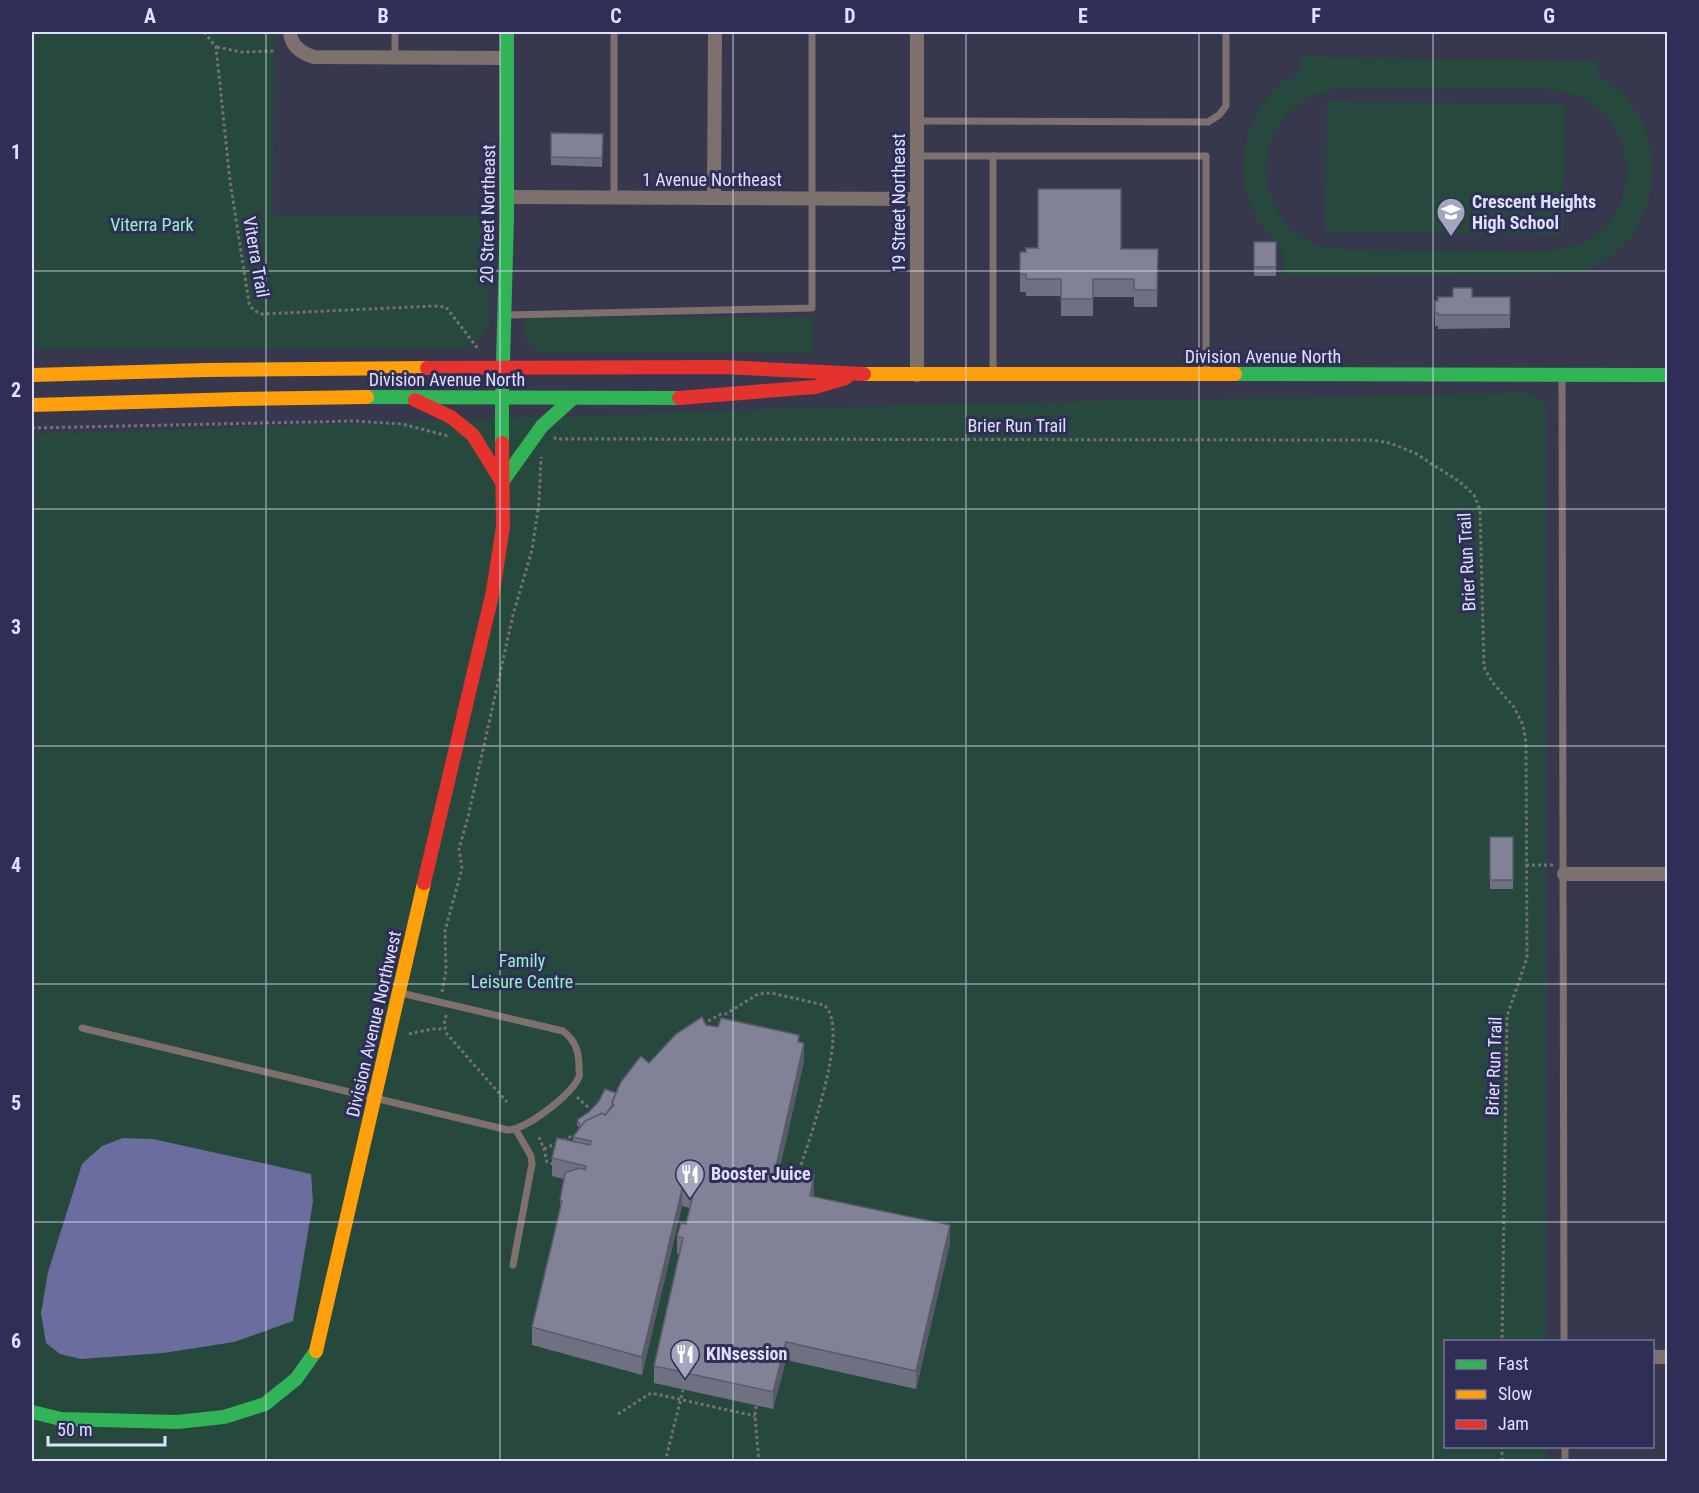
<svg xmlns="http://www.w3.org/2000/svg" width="1699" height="1493" font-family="'Roboto Condensed',sans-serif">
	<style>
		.green { fill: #27493d; fill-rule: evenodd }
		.water { fill: #6b6d9f }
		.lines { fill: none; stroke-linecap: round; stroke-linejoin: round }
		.path { stroke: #776f77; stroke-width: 3; stroke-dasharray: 3 3; stroke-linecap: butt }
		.lane { stroke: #7e706d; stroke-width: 7 }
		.street { stroke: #7e706d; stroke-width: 14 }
		.fast { stroke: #30b455; stroke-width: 14 }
		.slow { stroke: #ff9f0a; stroke-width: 14 }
		.jam { stroke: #e5322d; stroke-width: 14 }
		.wall { fill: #6f7082 }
		.shaded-wall { fill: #5a5b6a }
		.building { fill: #818297; stroke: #5a5b6a; stroke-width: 1.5 }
		.grid { fill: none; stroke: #dee1fb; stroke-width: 1.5; stroke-opacity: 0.55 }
		.labels { text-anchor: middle; stroke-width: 6; stroke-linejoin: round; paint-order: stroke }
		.street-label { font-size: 18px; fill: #dee1fb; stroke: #2e2e57 }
		.poi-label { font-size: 18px; font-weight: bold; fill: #dee1fb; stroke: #2e2e57; text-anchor: start }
		.park-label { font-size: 18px; fill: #95f3c5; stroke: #2e2e57 }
		.neatline { fill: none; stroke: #dee1fb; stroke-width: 2 }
		.grid-label { font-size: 20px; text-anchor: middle; font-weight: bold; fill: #dee1fb }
	</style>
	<rect width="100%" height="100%" fill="#37374e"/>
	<g class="green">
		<polygon points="32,32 274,32 273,216 489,215 489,327 479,340 464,348 32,349"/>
		<path d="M1300,57l298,4v15c57,28 69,105 36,156 -13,20 -34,31 -54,41l-296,4 -1,-25 -25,-30 -14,-35v-38l12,-36 24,-29 20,-12zM1344,88l202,1c16,3 33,5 48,16 43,31 44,100 0,131 -14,10 -31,13 -48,15l-201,-1c-9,-2 -20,-2 -28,-5 -56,-21 -69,-98 -24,-137 14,-13 33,-16 51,-20z"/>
		<polygon points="1327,101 1565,104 1563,235 1325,232"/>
		<path d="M524,317h289v36h-266c-23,-4 -23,-16 -23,-36z"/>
		<polygon points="1527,393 1546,403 1546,1341 1446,1342 1446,1446 1546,1447 1546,1461 32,1461 32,434 899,405"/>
	</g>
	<polygon class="water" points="123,1138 153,1139 311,1174 313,1202 293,1321 234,1342 163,1353 81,1359 60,1354 46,1343 41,1313 48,1272 82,1164 102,1146"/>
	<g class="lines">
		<g class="path">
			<polyline points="204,32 216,47 230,181 249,303 253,310 262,314 434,306 446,307 479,350"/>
			<polyline points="217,47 241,52 274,51"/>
			<polyline points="32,428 355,421 402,424 448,436"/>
			<polyline points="554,437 556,439 1372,440 1390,443 1415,453 1460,482 1474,495 1480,510 1484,667 1492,682 1514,707 1523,725 1526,743 1527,958 1507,1016 1502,1342"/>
			<polyline points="1526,865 1554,865"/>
			<polyline points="442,992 446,971 445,931 462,868 459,849 468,817 513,615 532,550 539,503 541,457"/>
			<polyline points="446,1015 444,1025 447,1034 507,1102"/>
			<path d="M703,1024l18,-10h5l32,-20 13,-1 53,12c28,22 -17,139 -26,170"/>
			<polyline points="409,1034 432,1029 445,1029"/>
			<polyline points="577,1097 592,1111"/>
			<polyline points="539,1137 544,1149 547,1162 553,1164"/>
			<polyline points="563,1140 579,1133"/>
			<polyline points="544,1149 557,1143"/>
			<polyline points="756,1406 755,1416 759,1462"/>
			<polyline points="618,1414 651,1393 755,1416"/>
			<polyline points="1502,1446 1502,1462"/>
			<polyline points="665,1462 683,1390"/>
		</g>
		<g class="lane">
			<polyline points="614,32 614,197"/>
			<polyline points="395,58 395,32"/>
			<polyline points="917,121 1208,122 1219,115 1226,106 1226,32"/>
			<polyline points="917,156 1206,156 1206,372"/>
			<polyline points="993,156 993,372"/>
			<polyline points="506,315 812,308 812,32"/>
			<polyline points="1562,377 1564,1342"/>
			<path d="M82,1028l426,102c19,-1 63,-35 71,-53 1,-2 0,-6 0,-9 0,-16 -3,-27 -16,-37l-162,-38"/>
			<polyline points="513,1265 532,1164 531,1156 516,1130"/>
			<polyline points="1565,1446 1565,1462"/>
		</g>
		<g class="street">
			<path d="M290,32c1,14 11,21 24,25l193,1"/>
			<polyline points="507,197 917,199"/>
			<polyline points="714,198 715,32"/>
			<polyline points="917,375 917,32"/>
			<polyline points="1564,874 1668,874"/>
			<polyline points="1652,1357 1668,1357"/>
		</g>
		<g class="fast">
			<polyline points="1235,374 1668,375"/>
			<polyline points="367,397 679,398"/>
			<polyline points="502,443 502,397 507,218 507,32"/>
			<polyline points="502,482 542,426 572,399"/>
			<polyline points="32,1412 61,1419 177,1422 224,1417 265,1404 296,1379 316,1351"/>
		</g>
		<g class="slow">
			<polyline points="864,374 1235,374"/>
			<polyline points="32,375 206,370 427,368"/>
			<polyline points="32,405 239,399 367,397"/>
			<polyline points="316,1351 424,883"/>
		</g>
		<g class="jam">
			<polyline points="427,368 724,367 864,374"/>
			<polyline points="679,398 815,387 846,378"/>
			<polyline points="415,400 451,417 473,435 502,482"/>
			<polyline points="424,883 493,591 503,527 502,443"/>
		</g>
	</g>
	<g class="wall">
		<polygon points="551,133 603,134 602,167 551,165"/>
		<rect x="1254" y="242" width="22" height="34"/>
		<polygon points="1121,249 1158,249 1157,307 1134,307 1134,297 1093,297 1093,316 1061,316 1061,296 1026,296 1026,292 1020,292 1020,252"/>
		<polygon points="1453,297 1510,297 1510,328 1438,329 1438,326 1435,326 1435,301"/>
		<rect x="1490" y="837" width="23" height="52"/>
		<polygon points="706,1025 799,1042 804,1061 780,1167 814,1193 814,1196 950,1243 916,1389 786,1360 773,1409 654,1383 654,1366 679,1254 677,1254 677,1236 686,1224 690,1208 682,1206 642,1375 532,1345 532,1327 560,1212 560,1200 564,1179 552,1176 552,1158 573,1141 573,1137 580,1128 577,1125 577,1120 616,1093 649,1063"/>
	</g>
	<g class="shaded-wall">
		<polygon points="804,1043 804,1061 776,1184 776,1166"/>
		<polygon points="814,1175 814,1193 810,1213 810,1196"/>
		<polygon points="682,1189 682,1206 642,1375 642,1357"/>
		<polygon points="950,1225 950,1243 916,1389 916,1371"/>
		<polygon points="786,1342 786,1360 773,1409 773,1392"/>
	</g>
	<g class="building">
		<polygon points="551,133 603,134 602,158 551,157"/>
		<polygon points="1038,189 1121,189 1121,249 1158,249 1157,290 1134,290 1134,279 1093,279 1093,299 1061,299 1061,279 1026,279 1026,274 1020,274 1020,252 1026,252 1026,248 1038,248"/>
		<rect x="1254" y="242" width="22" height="25"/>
		<polygon points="1453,288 1472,288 1472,297 1510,297 1510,315 1438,315 1438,313 1435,313 1435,301 1438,301 1438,297 1453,297"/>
		<rect x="1490" y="837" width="23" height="43"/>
		<polygon points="702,1017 706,1025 718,1027 721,1018 799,1035 798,1042 804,1043 776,1166 814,1175 810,1196 950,1225 916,1371 786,1342 773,1392 654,1366 683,1238 677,1236 681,1223 686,1224 694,1191 682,1189 642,1357 532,1327 562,1201 560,1200 565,1173 579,1168 585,1170 586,1166 552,1158 557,1138 590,1145 591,1141 573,1137 585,1121 602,1113 605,1115 614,1105 612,1102 621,1082 641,1056 649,1063 676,1034"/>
		<polygon points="605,1089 616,1093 612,1102 612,1106 605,1115 602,1113 585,1121 581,1126 577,1120 589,1112 599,1101"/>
	</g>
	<path class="grid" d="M266,32v1430M500,32v1430M733,32v1430M966,32v1430M1199,32v1430M1433,32v1430M32,271h1636M32,509h1636M32,746h1636M32,984h1636M32,1222h1636"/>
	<defs>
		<g id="school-pin" transform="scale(1.5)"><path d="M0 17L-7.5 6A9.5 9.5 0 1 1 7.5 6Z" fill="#a4a6be" stroke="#2e2e57"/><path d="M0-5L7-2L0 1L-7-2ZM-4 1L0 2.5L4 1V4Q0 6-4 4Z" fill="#fff"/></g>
		<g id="restaurant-pin" transform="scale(1.5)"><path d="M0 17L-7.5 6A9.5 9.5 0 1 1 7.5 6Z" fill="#a4a6be" stroke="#2e2e57"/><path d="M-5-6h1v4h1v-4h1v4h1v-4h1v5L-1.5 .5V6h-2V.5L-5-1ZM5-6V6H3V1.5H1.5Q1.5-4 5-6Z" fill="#fff"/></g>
	</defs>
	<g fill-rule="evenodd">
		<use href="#school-pin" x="1451" y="212"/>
		<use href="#restaurant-pin" x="690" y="1174"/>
		<use href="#restaurant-pin" x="685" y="1354"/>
	</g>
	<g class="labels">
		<g class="street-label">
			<text x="712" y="186">1 Avenue Northeast</text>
			<text transform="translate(899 203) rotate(-90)" y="6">19 Street Northeast</text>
			<text transform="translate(488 214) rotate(-89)" y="6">20 Street Northeast</text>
			<text transform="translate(256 257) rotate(80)" y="6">Viterra Trail</text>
			<text x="1263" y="363">Division Avenue North</text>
			<text x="447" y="386">Division Avenue North</text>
			<text x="1017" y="432">Brier Run Trail</text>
			<text transform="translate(1467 562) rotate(-93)" y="6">Brier Run Trail</text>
			<text transform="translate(374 1024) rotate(-77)" y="6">Division Avenue Northwest</text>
			<text transform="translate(1494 1066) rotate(-88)" y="6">Brier Run Trail</text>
		</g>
		<g class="poi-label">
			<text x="1472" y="208">Crescent Heights<tspan x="1472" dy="21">High School</tspan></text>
			<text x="711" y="1180">Booster Juice</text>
			<text x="706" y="1360">KINsession</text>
		</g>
		<g class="park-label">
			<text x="152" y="231">Viterra Park</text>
			<text x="522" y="967">Family<tspan x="522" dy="21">Leisure Centre</tspan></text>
		</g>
	</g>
	<rect width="1699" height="1493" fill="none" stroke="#2e2e57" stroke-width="66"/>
	<rect x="1444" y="1340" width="210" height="108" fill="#2e2e57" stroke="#747699" stroke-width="1.5"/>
	<rect x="1456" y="1360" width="30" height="9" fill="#30b455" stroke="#747699" stroke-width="1.5"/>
	<text x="1498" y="1370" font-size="18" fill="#dee1fb">Fast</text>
	<rect x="1456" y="1390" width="30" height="9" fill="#ff9f0a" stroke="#747699" stroke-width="1.5"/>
	<text x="1498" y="1400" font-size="18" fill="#dee1fb">Slow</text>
	<rect x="1456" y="1420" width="30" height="9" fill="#e5322d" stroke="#747699" stroke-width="1.5"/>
	<text x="1498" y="1430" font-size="18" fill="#dee1fb">Jam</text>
	<path d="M48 1436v9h117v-9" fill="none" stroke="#dee1fb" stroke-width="3"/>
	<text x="57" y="1436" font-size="18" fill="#dee1fb" stroke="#2e2e57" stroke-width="4.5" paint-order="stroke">50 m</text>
	<rect x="33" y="33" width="1633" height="1427" class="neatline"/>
	<g class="grid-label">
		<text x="150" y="23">A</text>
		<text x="383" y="23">B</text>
		<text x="616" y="23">C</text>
		<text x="850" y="23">D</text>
		<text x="1083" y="23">E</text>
		<text x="1316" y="23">F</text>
		<text x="1549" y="23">G</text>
		<text x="16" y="159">1</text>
		<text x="16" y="397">2</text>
		<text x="16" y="634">3</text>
		<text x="16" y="872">4</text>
		<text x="16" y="1110">5</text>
		<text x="16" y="1348">6</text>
	</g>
</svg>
